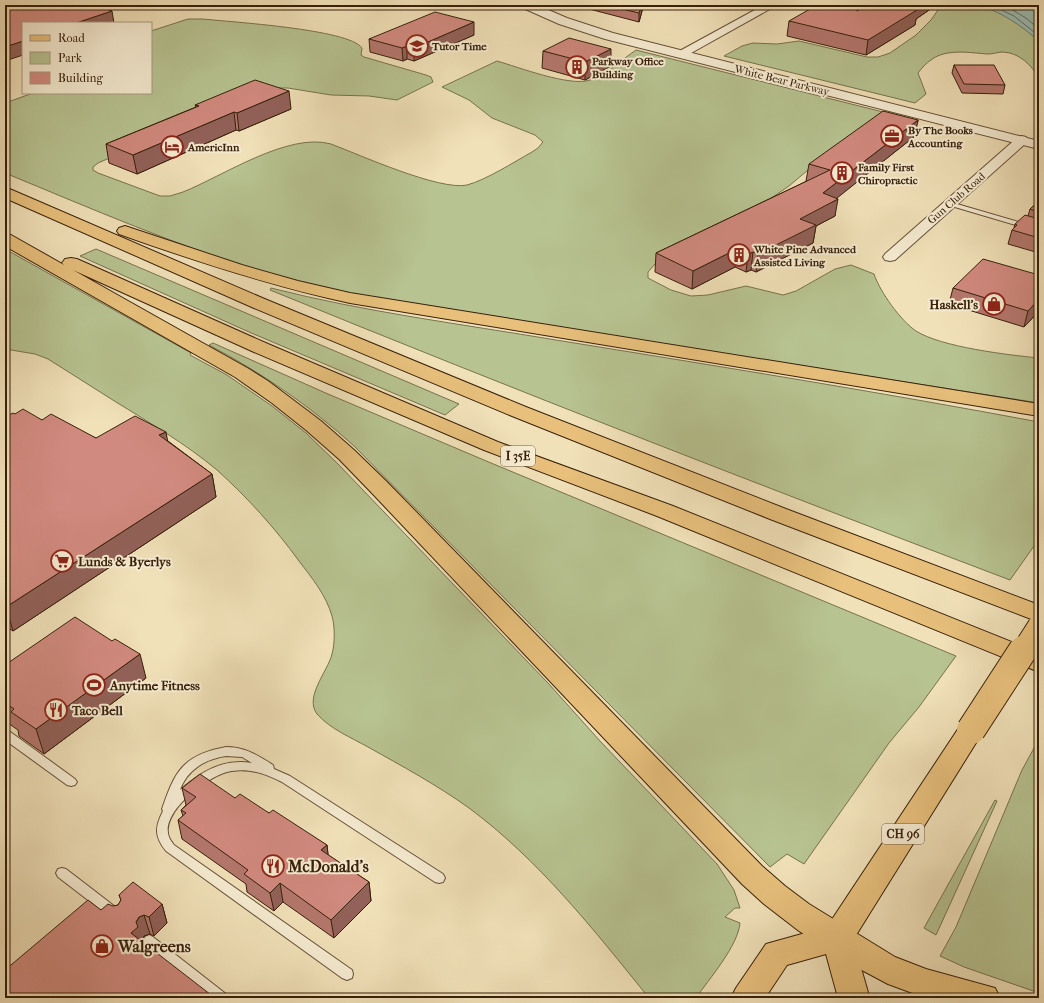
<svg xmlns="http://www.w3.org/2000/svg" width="1044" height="1003" font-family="'IM FELL French Canon',serif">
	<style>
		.green { fill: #b7c391; stroke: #77724e }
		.water { fill: #9bbdb2; stroke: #737e6f }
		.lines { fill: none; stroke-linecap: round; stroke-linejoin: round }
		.shore { stroke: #696e5e; stroke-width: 1 }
		.service-casing { stroke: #665036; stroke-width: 2 }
		.minor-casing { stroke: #665036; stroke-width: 2 }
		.tertiary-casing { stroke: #665036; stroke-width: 2 }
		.primary-casing { stroke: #37200a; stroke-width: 2 }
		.motorway-casing { stroke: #37200a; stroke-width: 2 }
		.service { fill: #f6ecd2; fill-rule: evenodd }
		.minor { fill: #f6ecd2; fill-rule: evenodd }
		.tertiary { fill: #f6ecd2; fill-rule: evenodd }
		.primary { fill: #e8c07c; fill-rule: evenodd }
		.motorway { fill: #e8c07c; fill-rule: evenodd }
		.primary-bridge-far1-casing { stroke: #37200a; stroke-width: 24; stroke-linecap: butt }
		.primary-bridge-casing { stroke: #37200a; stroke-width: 30; stroke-linecap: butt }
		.primary-bridge-far1 { stroke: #e8c07c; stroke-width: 22 }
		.primary-bridge { stroke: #e8c07c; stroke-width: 28 }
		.wall { fill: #b4776d; stroke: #37200a }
		.shaded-wall { fill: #926159; stroke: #37200a }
		.building { fill: #d18a7f; stroke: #37200a }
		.labels { text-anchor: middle; stroke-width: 4; stroke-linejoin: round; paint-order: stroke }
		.far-poi-label { font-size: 11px; font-weight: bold; fill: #37200a; stroke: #f6ecd2; text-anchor: start }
		.far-street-label { font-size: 11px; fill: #37200a; stroke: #f6ecd2 }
		.shield { fill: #f6ecd2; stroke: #705d46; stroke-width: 1 }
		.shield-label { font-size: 12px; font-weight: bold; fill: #37200a }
		.poi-label { font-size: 13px; font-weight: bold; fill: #37200a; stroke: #f6ecd2; text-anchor: start }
		.near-poi-label { font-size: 16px; font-weight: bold; fill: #37200a; stroke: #f6ecd2; text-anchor: start }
	</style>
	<rect width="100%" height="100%" fill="#f1e1b9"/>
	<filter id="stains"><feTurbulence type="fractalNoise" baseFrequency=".005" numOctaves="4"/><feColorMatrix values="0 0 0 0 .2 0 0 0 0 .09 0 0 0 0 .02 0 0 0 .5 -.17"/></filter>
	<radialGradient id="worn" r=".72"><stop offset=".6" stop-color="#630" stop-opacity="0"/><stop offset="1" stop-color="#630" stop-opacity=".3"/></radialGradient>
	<g class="green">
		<path d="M924,5c17,0 37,-3 54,0 24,4 43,21 61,36v37c-8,-13 -19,-25 -36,-26 -5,0 -10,2 -15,2 -17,-1 -42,-6 -57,6 -5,3 -9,8 -13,13l8,21 -11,9 -191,-47 18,-10 11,-3 24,1 22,-3 68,16h11l12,-4 26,-18 15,-15 7,-10z"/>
		<path d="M188,19h15c27,3 146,10 159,29l-1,7 3,2 62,18 5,2 2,5 -36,18 -28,-4 -38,-1 -43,-7h-9l-23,7 -158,68 -5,4v3l5,3 62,23h10l13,-4c40,-16 105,-60 148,-48 29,11 109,47 136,41 19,-5 47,-23 65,-33l6,-4 5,-6 -8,-7 -43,-17 -23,-18 -27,-13 55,-26c21,6 73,26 93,19 18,-6 31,-20 46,-30l283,71 -111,49 -19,16 -28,19 -105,58 -8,9v6l23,12 20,6 17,-1 38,-9 37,9 13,-4 39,-22 16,-4 23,9c6,18 27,47 42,57 25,16 92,24 123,27v45l-656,-103c-39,-8 -78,-15 -115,-26 -90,-28 -176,-65 -263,-101v-70l28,-10h118v-62z"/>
		<path d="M5,249l186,104 -1,2 37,20 45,31 34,27 32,31 210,219 52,58 117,123 17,26 6,18h-5l-10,9 15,6c-2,23 -31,56 -44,75h-47c-55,-68 -110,-138 -180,-190 -32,-23 -67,-42 -101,-61 -16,-9 -38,-18 -51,-33 -13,-17 11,-43 15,-60 3,-11 3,-27 0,-38 -6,-21 -20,-38 -33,-55 -24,-33 -52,-64 -82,-91 -31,-26 -67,-47 -101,-68 -23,-14 -45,-29 -68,-43l-13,-5 -30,-5z"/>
		<polygon points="96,249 459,404 445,415 249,332 80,256"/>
		<path d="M271,288c94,24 190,36 285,52 161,26 323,52 483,82v117l-29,41c-248,-94 -495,-190 -740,-290z"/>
		<path d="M213,343l115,51 163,69 465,193 -37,51 -30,36 -85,121 -17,-10 -17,13 -416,-421c-44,-40 -92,-73 -145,-101z"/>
		<polygon points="1039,739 1039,993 964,967 940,956 956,927 1022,770"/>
		<polygon points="995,800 997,801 936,935 924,928"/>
	</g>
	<path class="water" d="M978,5h61v36c-19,-16 -37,-29 -61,-36z"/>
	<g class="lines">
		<g class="shore">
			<polyline points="991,5 1014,16 1039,36"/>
			<polyline points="1004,5 1026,18 1039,29"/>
		</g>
		<g class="service-casing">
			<g id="service">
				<polygon points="950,202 1039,228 1039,232 948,205 948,203"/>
				<polygon points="5,730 9,731 75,779 77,782 75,785 71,786 67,785 5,740"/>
				<path d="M226,747c19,0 31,8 47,18l1,4 16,7 153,98 2,4 -2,4 -4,1 -4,-1 -153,-100c-16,-8 -32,-14 -50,-11 -21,2 -73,41 -63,66 1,3 3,5 5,8l178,125 1,4 -1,4 -5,2 -5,-2 -176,-127c-12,-15 -11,-24 -3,-40l-1,-2c13,-38 21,-54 64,-62zM226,756l16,1 10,6c-29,-5 -51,9 -72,27 7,-20 25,-31 46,-34z"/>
				<polygon points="62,868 66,869 118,909 120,913 118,917 114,918 110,917 58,877 56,873 58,869"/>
				<polygon points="149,935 153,937 226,994 228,998 211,998 145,945 143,941 145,937"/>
			</g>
		</g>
		<g class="minor-casing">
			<g id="minor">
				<polygon points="764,5 777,5 684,57 676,57 674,55 676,53"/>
				<polygon points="1022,136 1026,137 1028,140 1026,143 895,260 890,261 885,260 883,257 885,254 1018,137"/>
			</g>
		</g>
		<g class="tertiary-casing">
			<polygon id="tertiary" points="521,5 537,5 567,18 613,33 1039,141 1039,149 605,39 559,24 523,8"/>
		</g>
		<g class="primary-casing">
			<polygon id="primary" points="971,720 980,723 984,730 853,940 869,996 868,998 835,998 837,994 826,954 787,965 765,998 731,998 736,988 766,944 827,927 962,723"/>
		</g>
		<g class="motorway-casing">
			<g id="motorway">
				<polygon points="5,187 267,300 526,407 786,509 1039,605 1039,622 770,519 512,416 254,308 5,198"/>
				<path d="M125,226l117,39 56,16 52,12 689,111v12l-689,-113c-79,-17 -155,-42 -231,-69l-2,-3 2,-3z"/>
				<polygon points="5,234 11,235 64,265 62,263 65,259 71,258 77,259 268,344 498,442 673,506 1039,653 1039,672 657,516 484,450 254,352 73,270 249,369 268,381 321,421 354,450 386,481 762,866 785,886 809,904 895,957 926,969 995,988 1000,998 926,998 888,984 858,968 799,931 764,904 742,884 370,491 339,459 306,430 272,403 235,377 5,246"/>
			</g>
		</g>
		<use href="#service" class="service"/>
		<use href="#minor" class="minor"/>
		<use href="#tertiary" class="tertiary"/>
		<use href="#primary" class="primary"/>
		<use href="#motorway" class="motorway"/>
		<g class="primary-bridge-far1-casing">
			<polyline id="primary-bridge-far1" points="1023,651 1039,626"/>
		</g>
		<g class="primary-bridge-casing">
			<polyline id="primary-bridge" points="971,730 1023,650"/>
		</g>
		<use href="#primary-bridge-far1" class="primary-bridge-far1"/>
		<use href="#primary-bridge" class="primary-bridge"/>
	</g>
	<g class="wall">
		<polygon points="211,5 233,5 223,9"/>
		<polygon points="581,5 643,5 642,11 639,22 593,10"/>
		<polygon points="932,8 916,19 915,25 866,55 787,36 789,21 857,11"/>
		<polygon points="474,35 414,61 407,59 403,61 370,52 369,39"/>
		<polygon points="543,51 611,66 585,80 542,68"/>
		<polygon points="954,65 1005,85 1003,94 962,93 952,73"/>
		<polygon points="195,105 291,109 239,131 236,130 137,174 109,163 106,144 196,107"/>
		<polygon points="915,136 836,198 835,216 816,226 813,243 756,272 751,270 746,272 735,267 692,289 655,272 656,253 807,181 806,181 809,164"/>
		<polygon points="1039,201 1039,253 1008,244 1012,230 1014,228 1015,224 1028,216 1030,209"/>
		<polygon points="1039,275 1039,311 1024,327 949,304 953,288"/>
		<polygon points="15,414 42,420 96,438 168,441 212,474 216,497 13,631 5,626 5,417"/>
		<polygon points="5,665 146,678 44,754 19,736 18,730 5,721"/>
		<polygon points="182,788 235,798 269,813 327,845 328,855 369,882 371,901 334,938 283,902 274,911 247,892 246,884 182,839 178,820 183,816 181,810 186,805"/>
		<polygon points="119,895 162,904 167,923 154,936 150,934 144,936 142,940 142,942 101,910 118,905 121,900"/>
	</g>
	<g class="shaded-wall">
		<polygon points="223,5 233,5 223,9"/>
		<polygon points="642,5 643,5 642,11 639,22 639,13"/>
		<polygon points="917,5 933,5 932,8 916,19 915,25 866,55 868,40"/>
		<polygon points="112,11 114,23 76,23"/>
		<polygon points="474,22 474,35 414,61 414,48"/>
		<polygon points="23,41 23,55 5,61 5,47"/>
		<polygon points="407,46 407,59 403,61 402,48"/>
		<polygon points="611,49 611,66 585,80 585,62"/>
		<polygon points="289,91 291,109 239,131 237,113"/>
		<polygon points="234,112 236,130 137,174 133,155"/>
		<polygon points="918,120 915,136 832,202 838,199 835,216 816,226 813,243 756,272 758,254 800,219 823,193"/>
		<polygon points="737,249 735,267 692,289 693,271"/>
		<polygon points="753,252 751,270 746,272 748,254"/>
		<polygon points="1039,299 1039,311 1024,327 1028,311"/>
		<polygon points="166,432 170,454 159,435"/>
		<polygon points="212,474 216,497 13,631 6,607"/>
		<polygon points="140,654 146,678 44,754 36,729"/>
		<polygon points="327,845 329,864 321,850"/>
		<polygon points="369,882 371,901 334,938 331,920"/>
		<polygon points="280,883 283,902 274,911 270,893"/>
		<polygon points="162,904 167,923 154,936 149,917"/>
		<polygon points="144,915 150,934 144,936 142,940 143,945 131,933 139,917"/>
	</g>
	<g class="building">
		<polygon points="13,5 94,5 112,11 76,23 23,23 23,41 5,47 5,8"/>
		<polygon points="605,5 642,5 639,13"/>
		<polygon points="817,5 857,5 857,11 868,5 917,5 912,8 917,10 868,40 789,21"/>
		<polygon points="435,12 474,22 414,48 407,46 402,48 369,39"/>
		<polygon points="569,38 611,49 585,62 543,51"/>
		<polygon points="954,65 994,65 1005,85 964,84"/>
		<polygon points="255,80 289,91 237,113 234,112 133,155 106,144 199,106 195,105"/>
		<polygon points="883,111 918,120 823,193 838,199 800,219 816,225 758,254 753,252 748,254 737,249 693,271 656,253 830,170 809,164"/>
		<polygon points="1039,201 1039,212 1030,209"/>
		<polygon points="1025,215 1039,219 1039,238 1012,230 1017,225 1015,224"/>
		<polygon points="983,259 1039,275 1039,299 1028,311 953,288"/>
		<polygon points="23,409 42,420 51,414 96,438 135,416 166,432 159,435 212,474 6,607 5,607 5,417 13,413 15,414"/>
		<polygon points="75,617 112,641 115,639 140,654 36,729 11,712 14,709 5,703 5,665"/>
		<polygon points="200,774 235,798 240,794 269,813 273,810 327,845 321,850 369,882 331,920 280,883 270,893 244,874 248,870 178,820 186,813 181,810 196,797 182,788"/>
		<polygon points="133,882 162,904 149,917 144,915 139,917 136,922 138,927 131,933 215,998 5,998 5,970 88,900 101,910 108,904 113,906 118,905 121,900 119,895"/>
	</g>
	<defs>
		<g id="school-ring" transform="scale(1.15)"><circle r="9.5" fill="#f6ecd2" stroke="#8f2418" stroke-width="1.5"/><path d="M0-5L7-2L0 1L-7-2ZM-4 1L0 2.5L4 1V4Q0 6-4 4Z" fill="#8f2418"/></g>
		<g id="building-ring" transform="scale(1.15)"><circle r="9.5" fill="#f6ecd2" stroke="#8f2418" stroke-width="1.5"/><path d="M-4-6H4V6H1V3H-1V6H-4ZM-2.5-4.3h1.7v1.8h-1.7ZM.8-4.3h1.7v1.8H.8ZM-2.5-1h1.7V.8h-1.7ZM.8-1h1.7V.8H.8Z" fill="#8f2418"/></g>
		<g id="office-ring" transform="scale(1.15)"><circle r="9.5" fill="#f6ecd2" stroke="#8f2418" stroke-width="1.5"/><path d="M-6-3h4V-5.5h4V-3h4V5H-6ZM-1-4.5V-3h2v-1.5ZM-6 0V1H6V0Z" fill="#8f2418"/></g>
		<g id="hotel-ring" transform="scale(1.15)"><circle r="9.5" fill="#f6ecd2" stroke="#8f2418" stroke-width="1.5"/><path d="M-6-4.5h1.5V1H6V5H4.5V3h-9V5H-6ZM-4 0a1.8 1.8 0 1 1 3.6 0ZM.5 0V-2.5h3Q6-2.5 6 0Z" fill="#8f2418"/></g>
		<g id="shop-ring" transform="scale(1.15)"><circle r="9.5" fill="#f6ecd2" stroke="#8f2418" stroke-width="1.5"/><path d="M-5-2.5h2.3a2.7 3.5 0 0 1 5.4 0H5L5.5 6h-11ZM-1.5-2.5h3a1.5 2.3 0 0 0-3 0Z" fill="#8f2418"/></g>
		<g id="supermarket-ring" transform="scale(1.15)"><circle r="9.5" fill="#f6ecd2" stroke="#8f2418" stroke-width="1.5"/><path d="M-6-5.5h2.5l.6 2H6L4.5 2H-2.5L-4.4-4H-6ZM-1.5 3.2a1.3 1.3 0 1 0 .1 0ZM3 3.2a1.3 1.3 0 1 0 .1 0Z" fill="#8f2418"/></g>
		<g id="stadium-ring" transform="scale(1.15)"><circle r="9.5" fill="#f6ecd2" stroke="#8f2418" stroke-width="1.5"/><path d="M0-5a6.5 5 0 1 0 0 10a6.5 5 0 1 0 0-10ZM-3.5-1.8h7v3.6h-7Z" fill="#8f2418"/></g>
		<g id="restaurant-ring" transform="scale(1.15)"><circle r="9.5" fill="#f6ecd2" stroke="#8f2418" stroke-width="1.5"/><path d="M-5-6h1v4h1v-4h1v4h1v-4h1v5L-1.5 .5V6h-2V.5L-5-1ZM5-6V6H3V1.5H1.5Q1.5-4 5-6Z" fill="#8f2418"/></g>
	</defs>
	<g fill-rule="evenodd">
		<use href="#school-ring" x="417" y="46"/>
		<use href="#building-ring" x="577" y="67"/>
		<use href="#office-ring" x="892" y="136"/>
		<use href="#hotel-ring" x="172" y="147"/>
		<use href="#building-ring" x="842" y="173"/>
		<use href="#building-ring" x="739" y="255"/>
		<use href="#shop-ring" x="994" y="304"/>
		<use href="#supermarket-ring" x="62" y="561"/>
		<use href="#stadium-ring" x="94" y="685"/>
		<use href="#restaurant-ring" x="56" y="710"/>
		<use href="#restaurant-ring" x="273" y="866"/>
		<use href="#shop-ring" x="102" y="946"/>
	</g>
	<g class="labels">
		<g class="far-poi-label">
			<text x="432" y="50">Tutor Time</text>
			<text x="592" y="65">Parkway Office<tspan x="592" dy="13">Building</tspan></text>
			<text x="908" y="134">By The Books<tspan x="908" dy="13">Accounting</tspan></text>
			<text x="188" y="151">AmericInn</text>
			<text x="858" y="171">Family First<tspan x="858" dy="13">Chiropractic</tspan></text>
			<text x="754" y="253">White Pine Advanced<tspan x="754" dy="13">Assisted Living</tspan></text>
		</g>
		<g class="far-street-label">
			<text transform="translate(782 80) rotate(14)" y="4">White Bear Parkway</text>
			<text transform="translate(956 198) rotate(-41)" y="4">Gun Club Road</text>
		</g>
		<g class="shield">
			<rect x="501" y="446" width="34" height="20" rx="3"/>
			<rect x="882" y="824" width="42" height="20" rx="3"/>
		</g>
		<g class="shield-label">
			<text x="518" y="460">I 35E</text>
			<text x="903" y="838">CH 96</text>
		</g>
		<g class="poi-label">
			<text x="978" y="309" text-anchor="end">Haskell's</text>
			<text x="78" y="566">Lunds &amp; Byerlys</text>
			<text x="110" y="690">Anytime Fitness</text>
			<text x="72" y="715">Taco Bell</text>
		</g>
		<g class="near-poi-label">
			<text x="288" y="872">McDonald's</text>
			<text x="118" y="952">Walgreens</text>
		</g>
	</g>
	<rect width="1044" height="1003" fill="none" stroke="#f1e1b9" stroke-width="20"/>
	<rect x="6" y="6" width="1032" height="991" fill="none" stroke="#37200a" stroke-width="2"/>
	<rect x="10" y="10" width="1024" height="983" fill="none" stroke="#37200a"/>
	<rect x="22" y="22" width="130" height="72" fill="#f6ecd2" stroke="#aa9a82"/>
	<rect x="30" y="35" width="20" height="6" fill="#e8c07c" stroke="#aa9a82"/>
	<text x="58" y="42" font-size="12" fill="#37200a">Road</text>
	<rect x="30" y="52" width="20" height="12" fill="#b7c391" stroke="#aa9a82"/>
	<text x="58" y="62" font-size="12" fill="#37200a">Park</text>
	<rect x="30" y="72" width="20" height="12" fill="#d18a7f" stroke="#aa9a82"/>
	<text x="58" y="82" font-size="12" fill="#37200a">Building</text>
	<rect width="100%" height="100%" filter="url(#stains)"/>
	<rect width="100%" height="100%" fill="url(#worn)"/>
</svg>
